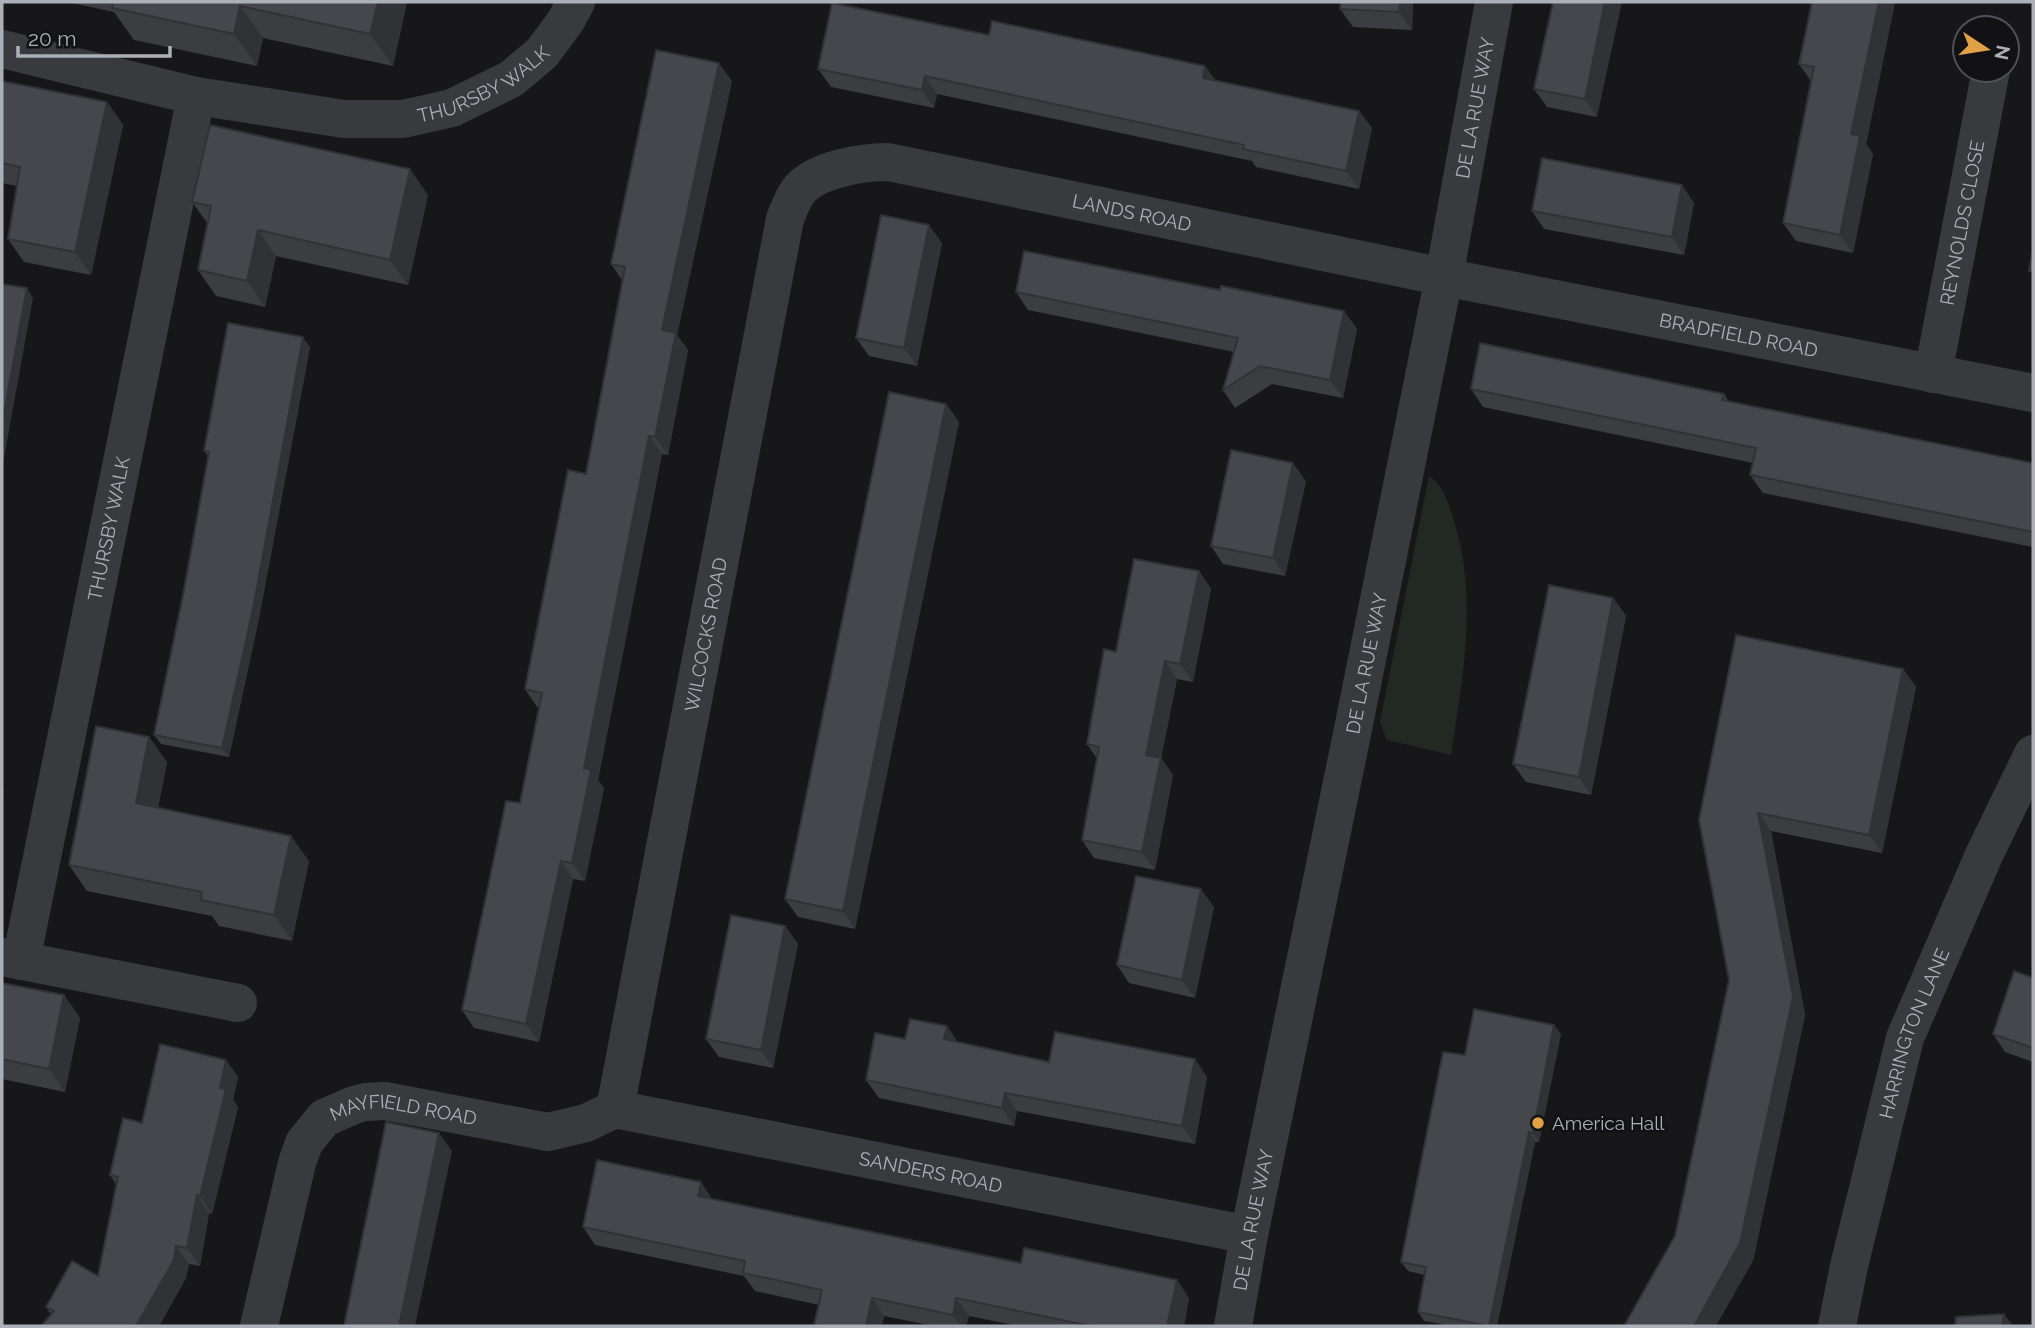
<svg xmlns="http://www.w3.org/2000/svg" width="2035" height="1328" font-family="Raleway,sans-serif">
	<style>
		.green { fill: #222922 }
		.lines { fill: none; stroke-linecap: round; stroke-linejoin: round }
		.minor { stroke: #393a3e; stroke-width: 38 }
		.wall { fill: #3c3d41 }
		.shaded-wall { fill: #313235 }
		.building { fill: #46474c; stroke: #313235; stroke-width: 2 }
		.poi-dot { fill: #e1a147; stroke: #121214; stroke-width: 2.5 }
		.labels { text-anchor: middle; stroke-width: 5; stroke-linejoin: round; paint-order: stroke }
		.street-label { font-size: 19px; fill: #abb0b8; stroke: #121214 }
		.poi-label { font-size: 19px; fill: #abb0b8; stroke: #121214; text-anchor: start }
	</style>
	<rect width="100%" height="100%" fill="#171719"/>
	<path class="green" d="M1429,476c16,11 19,27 25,45 24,76 9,157 -3,234l-64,-15 -7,-18z"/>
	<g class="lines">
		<g class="minor">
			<path id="s1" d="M2,49l194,47 148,23h59l49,-11 59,-29 31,-26 23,-31 11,-20"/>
			<path id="s2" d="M1933,374l58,-304"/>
			<polyline points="2,957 238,1003"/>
			<path id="s3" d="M21,961l175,-865"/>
			<path id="s4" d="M615,1109l170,-890c4,-10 8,-22 15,-30 18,-20 63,-27 88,-27l556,115 589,116"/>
			<path id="s5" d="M615,1109l634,126"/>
			<path id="s6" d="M259,1326l38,-163 7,-20 20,-25 30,-13 11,-3 20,-1 163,31 38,-9 29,-14"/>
			<path id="s7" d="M1233,1326l16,-91 103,-501 92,-457 50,-275"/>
			<path id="s8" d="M1837,1326l12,-60 56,-228 79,-183 49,-101"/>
		</g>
	</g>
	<g class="wall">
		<polygon points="67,2 407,2 393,66 263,38 257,66 134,40 114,12"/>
		<polygon points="1413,2 1412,30 1353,27 1340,9"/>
		<polygon points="1553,2 1597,117 1547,107 1534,89"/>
		<polygon points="1812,2 1895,2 1866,144 1873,154 1853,253 1796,241 1783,223 1811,81 1799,64"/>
		<polygon points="989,35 1205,66 1215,80 1359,111 1372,128 1359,189 1256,167 1252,161 937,94 934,108 831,87 818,69"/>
		<polygon points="2,81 107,102 123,125 91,275 24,262 8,239 17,186 2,183"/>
		<polygon points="732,81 677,335 688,350 668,455 662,454 598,780 604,788 585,881 573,879 539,1042 474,1028 462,1010 520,803 539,707 537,707 525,689 586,474 622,280 611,264"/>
		<polygon points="428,195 408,285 276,256 265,307 216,296 198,270 208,224 192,202"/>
		<polygon points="1694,203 1684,255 1544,229 1532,211"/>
		<polygon points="942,243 917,366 869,356 856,338"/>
		<polygon points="1220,290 1344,311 1357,329 1343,398 1272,384 1235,408 1223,390 1234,352 1028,310 1016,292"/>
		<polygon points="310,347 259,618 229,757 161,744 154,735 183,595 208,456 204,451"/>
		<polygon points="1471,389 1724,394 1729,402 2033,463 2033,547 1763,493 1750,475 1753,463 1483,407"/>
		<polygon points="946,404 959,422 855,929 798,917 785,899"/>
		<polygon points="1306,481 1285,576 1223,564 1211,546"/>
		<polygon points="1199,571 1211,589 1193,682 1177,679 1161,758 1173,775 1155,870 1094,858 1082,840 1097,759 1087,744 1116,652"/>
		<polygon points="1613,598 1626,616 1591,795 1526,782 1513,764"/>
		<polygon points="1736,635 1903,669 1916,687 1882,853 1771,831 1805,1015 1753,1261 1675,1236 1729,980"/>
		<polygon points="149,737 167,762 158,808 309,861 292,941 219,926 212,916 87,891 69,865"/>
		<polygon points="1214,907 1195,998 1129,983 1117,965"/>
		<polygon points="785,926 798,944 773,1068 719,1057 706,1039"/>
		<polygon points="2033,978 2033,1062 2005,1052 1993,1034"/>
		<polygon points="2,983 64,995 80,1018 65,1092 2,1079"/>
		<polygon points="947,1026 958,1043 1049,1062 1207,1077 1195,1144 1017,1111 1014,1126 879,1098 866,1080 905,1039"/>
		<polygon points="1561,1034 1539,1142 1535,1142 1497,1326 1452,1326 1424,1321 1418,1312 1425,1275 1408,1271 1401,1262 1465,1055"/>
		<polygon points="226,1060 238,1077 233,1100 238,1107 212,1214 209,1213 200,1266 189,1264 186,1278 159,1326 41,1326 51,1315 46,1307 98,1276 116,1184 110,1175 142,1123"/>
		<polygon points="713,1199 1189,1298 1184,1326 1018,1326 969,1316 966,1326 934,1326 884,1316 882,1326 815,1326 814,1325 819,1305 755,1291 744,1276 595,1245 583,1227"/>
	</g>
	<g class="shaded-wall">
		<polygon points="378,2 407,2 393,66 370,34"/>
		<polygon points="1400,2 1413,2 1412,30 1399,12"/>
		<polygon points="1605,2 1622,2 1597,117 1585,99"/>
		<polygon points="1879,2 1895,2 1866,144 1873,154 1853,253 1840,235 1851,134"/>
		<polygon points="240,6 263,38 257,66 234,34"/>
		<polygon points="719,63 732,81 677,335 688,350 668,455 655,437 662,330"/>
		<polygon points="1205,66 1218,84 1203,78"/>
		<polygon points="925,76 937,94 934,108 922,90"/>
		<polygon points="107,102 123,125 91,275 75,252"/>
		<polygon points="1359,111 1372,128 1359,189 1346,171"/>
		<polygon points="410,169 428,195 408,285 390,260"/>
		<polygon points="1682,185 1694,203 1684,255 1672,237"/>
		<polygon points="929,225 942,243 917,366 904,348"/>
		<polygon points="258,230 276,256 265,307 247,281"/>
		<polygon points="27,288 33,298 2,469 2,424"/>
		<polygon points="1344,311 1357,329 1343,398 1330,380"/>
		<polygon points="303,337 310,347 259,618 229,757 222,748"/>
		<polygon points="946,404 959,422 855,929 843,911"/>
		<polygon points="649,436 662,454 598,780 604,788 585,881 572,863 584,768"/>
		<polygon points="1293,463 1306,481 1285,576 1273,558"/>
		<polygon points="1199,571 1211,589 1193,682 1180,664"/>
		<polygon points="1613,598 1626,616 1591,795 1579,777"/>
		<polygon points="1165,661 1177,679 1161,758 1173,775 1155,870 1142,852 1146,755"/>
		<polygon points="1903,669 1916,687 1882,853 1869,835"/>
		<polygon points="149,737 167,762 154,829 136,803"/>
		<polygon points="2,787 4,791 2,804"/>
		<polygon points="1758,813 1771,831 1805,1015 1753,1261 1716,1326 1694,1326"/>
		<polygon points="291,836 309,861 292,941 274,915"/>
		<polygon points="561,861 573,879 539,1042 526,1024"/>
		<polygon points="1201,889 1214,907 1195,998 1182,980"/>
		<polygon points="785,926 798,944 773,1068 761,1050"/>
		<polygon points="64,995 80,1018 65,1092 49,1069"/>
		<polygon points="1554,1025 1561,1034 1539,1142 1533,1133"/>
		<polygon points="947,1026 959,1044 944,1039"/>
		<polygon points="1195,1059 1207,1077 1195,1144 1182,1126"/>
		<polygon points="226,1060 238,1077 233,1100 238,1107 212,1214 200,1196"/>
		<polygon points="1005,1093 1017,1111 1014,1126 1002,1108"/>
		<polygon points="1529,1132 1535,1142 1497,1326 1489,1326"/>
		<polygon points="439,1133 452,1151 415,1326 399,1326"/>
		<polygon points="701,1182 713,1200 698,1196"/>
		<polygon points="197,1195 209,1213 200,1266 187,1248"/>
		<polygon points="176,1246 189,1264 186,1278 159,1326 136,1326"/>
		<polygon points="1177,1280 1189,1298 1184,1326 1167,1326"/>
		<polygon points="872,1298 884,1316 882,1326 866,1326"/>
		<polygon points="956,1298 969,1316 966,1326 961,1326 953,1315"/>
		<polygon points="2004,1314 2013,1326 2002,1326"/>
	</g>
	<g class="building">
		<polygon points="113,2 378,2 370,34 240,6 234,34 112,8"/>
		<polygon points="1341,2 1400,2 1399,12 1340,9"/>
		<polygon points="1553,2 1605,2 1585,99 1534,89"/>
		<polygon points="1812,2 1879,2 1851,134 1860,136 1840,235 1783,223 1814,67 1799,64"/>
		<polygon points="832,3 989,35 992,21 1205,66 1203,78 1359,111 1346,171 1243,149 1244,145 925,76 922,90 818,69"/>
		<polygon points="656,50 719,63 662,330 676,333 655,437 649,436 584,768 591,770 572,863 561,861 526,1024 462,1010 506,801 520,803 542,693 525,689 568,470 586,474 625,267 611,264"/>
		<polygon points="2,81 107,102 75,252 8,239 20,167 2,163"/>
		<polygon points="210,125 410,169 390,260 258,230 247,281 198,270 211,206 192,202"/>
		<polygon points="1542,158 1682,185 1672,237 1532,211"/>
		<polygon points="881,215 929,225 904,348 856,338"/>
		<polygon points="2033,250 2033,272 2029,271"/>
		<polygon points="1024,251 1220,290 1221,286 1344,311 1330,380 1260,366 1223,390 1238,338 1016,292"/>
		<polygon points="2,284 27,288 2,424"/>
		<polygon points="228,323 303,337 253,609 222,748 154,735 183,595 209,452 204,451"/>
		<polygon points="1480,343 1724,394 1722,400 2033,463 2033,532 1750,475 1756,448 1471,389"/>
		<polygon points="889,392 946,404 843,911 785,899"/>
		<polygon points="1231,450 1293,463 1273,558 1211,546"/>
		<polygon points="1134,559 1199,571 1180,664 1165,661 1146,755 1161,758 1142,852 1082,840 1099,747 1087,744 1104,649 1116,652"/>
		<polygon points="1549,585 1613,598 1579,777 1513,764"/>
		<polygon points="1736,635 1903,669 1869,835 1758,813 1793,997 1740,1243 1694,1326 1624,1326 1675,1236 1729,980 1699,820"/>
		<polygon points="96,726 149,737 136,803 291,836 274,915 201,900 202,892 69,865"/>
		<polygon points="1136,876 1201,889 1182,980 1117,965"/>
		<polygon points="731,915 785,926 761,1050 706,1039"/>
		<polygon points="2014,971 2033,978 2033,1048 1993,1034"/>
		<polygon points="2,983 64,995 49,1069 2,1059"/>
		<polygon points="1474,1009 1554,1025 1533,1133 1529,1132 1489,1326 1418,1312 1426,1267 1401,1262 1443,1052 1465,1055"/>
		<polygon points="910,1019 947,1026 944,1039 1049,1062 1055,1032 1195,1059 1182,1126 1005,1093 1002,1108 866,1080 875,1033 905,1039"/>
		<polygon points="160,1044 226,1060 220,1088 226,1089 200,1196 197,1195 187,1248 176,1246 174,1260 136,1326 41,1326 54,1311 46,1307 72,1261 98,1276 118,1177 110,1175 123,1118 142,1123"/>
		<polygon points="386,1122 439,1133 399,1326 344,1326"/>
		<polygon points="597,1160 701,1182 698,1196 1021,1263 1024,1248 1177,1280 1167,1326 1091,1326 956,1298 953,1315 872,1298 866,1326 819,1326 814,1325 822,1290 743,1273 745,1261 583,1227"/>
		<polygon points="2004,1314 2002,1326 1955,1326 1956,1317"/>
	</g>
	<circle class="poi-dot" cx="1538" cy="1123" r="7"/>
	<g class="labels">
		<g class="street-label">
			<text dy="7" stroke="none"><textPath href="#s1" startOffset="497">THURSBY WALK</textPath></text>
			<text dy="7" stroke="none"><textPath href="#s7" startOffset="1242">DE LA RUE WAY</textPath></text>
			<text dy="7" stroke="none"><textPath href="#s4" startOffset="1283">LANDS ROAD</textPath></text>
			<text dy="7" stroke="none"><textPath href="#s2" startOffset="154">REYNOLDS CLOSE</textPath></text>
			<text dy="7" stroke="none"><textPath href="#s4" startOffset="1902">BRADFIELD ROAD</textPath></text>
			<text dy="7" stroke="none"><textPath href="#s3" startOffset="441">THURSBY WALK</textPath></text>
			<text dy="7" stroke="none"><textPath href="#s4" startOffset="483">WILCOCKS ROAD</textPath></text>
			<text dy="7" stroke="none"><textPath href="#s7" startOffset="676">DE LA RUE WAY</textPath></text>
			<text dy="7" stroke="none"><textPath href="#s8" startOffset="303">HARRINGTON LANE</textPath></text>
			<text dy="7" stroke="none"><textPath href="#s6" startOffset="303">MAYFIELD ROAD</textPath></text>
			<text dy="7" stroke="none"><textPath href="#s5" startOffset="322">SANDERS ROAD</textPath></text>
			<text dy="7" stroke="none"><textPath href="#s7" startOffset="108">DE LA RUE WAY</textPath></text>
		</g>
		<g class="poi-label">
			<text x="1552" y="1130">America Hall</text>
		</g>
	</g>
	<rect width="2035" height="1328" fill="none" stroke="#abb0b8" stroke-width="7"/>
	<g transform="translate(1986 49) rotate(102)"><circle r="33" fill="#121214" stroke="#4f5156" stroke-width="2"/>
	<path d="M0-5L12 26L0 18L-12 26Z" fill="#e1a147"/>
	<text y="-10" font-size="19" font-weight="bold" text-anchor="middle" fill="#abb0b8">N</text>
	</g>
	<path d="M18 46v10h152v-10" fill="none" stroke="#abb0b8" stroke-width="3.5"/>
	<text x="28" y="46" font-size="21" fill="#abb0b8" stroke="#121214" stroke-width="5" paint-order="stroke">20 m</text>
</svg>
